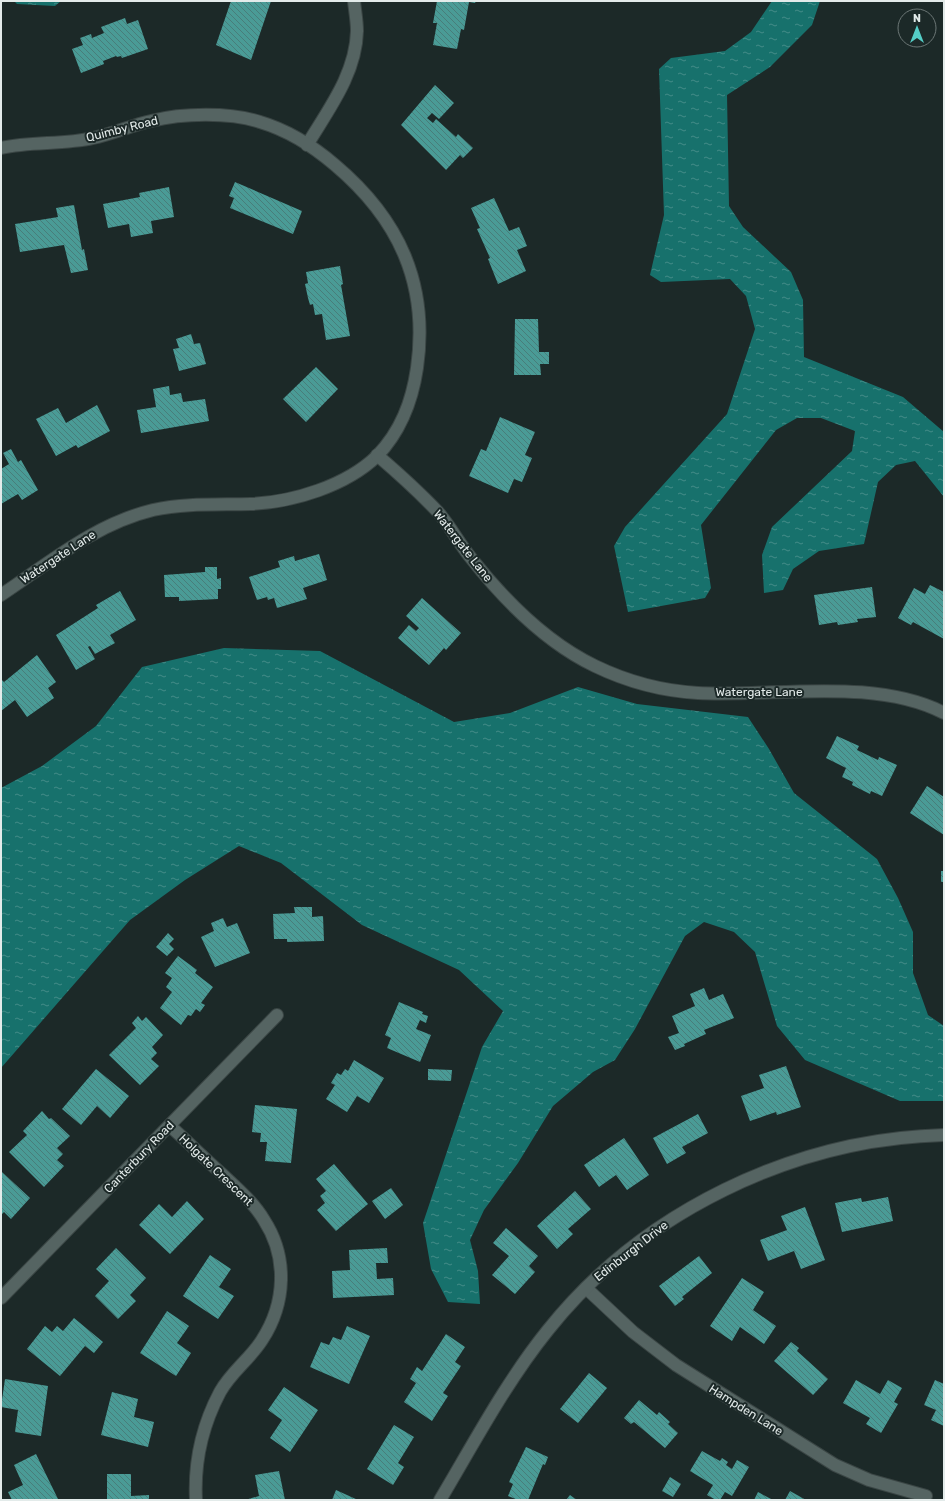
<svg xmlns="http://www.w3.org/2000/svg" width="945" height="1501" font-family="Rubik,sans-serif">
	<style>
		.water { fill: url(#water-ripples) }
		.building { fill: url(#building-back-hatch) }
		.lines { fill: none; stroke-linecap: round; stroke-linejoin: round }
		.street-casing { stroke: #3b4645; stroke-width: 14 }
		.street { stroke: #556462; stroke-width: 12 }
		.labels { text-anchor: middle; stroke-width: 4; stroke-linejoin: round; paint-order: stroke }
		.street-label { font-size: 12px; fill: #e3ebea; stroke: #1c2928 }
	</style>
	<defs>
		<pattern id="water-ripples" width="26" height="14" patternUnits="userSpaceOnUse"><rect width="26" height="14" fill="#17716c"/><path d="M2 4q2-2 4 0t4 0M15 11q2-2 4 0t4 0" fill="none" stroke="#448c88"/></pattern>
		<pattern id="building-back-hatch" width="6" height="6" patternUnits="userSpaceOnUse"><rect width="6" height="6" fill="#4a9b96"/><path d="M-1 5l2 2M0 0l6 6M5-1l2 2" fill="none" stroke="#487d7a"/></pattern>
	</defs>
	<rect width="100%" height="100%" fill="#1c2928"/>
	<g class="water">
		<polygon points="14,1 61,1 55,6 17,4"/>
		<polygon points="772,1 820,1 812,25 770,67 727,95 729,206 743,227 791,272 803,300 804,357 903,397 944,432 944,497 915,461 896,465 878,482 864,544 819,551 793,569 783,590 764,593 762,555 772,527 852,451 855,431 821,418 797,418 776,430 701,525 711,588 705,598 628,612 614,546 625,527 727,414 755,329 746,296 730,279 661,282 650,275 664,215 659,69 671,58 725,51 751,32"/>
		<polygon points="224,648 320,651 454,722 510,713 578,687 637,704 748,717 769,749 794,793 877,859 898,898 913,932 913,973 928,1015 944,1026 944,1101 900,1101 805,1060 777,1026 755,952 734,932 704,922 685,936 635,1029 615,1060 593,1072 553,1106 518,1163 484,1210 470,1240 478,1271 480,1304 448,1302 431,1269 423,1223 482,1047 503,1011 459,970 362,925 281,863 239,846 185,880 130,920 1,1068 1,788 42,766 96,726 142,667"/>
	</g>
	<g class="building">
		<polygon points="231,1 271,1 251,60 216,45"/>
		<polygon points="437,1 476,1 475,3 469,2 464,30 461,29 457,49 433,45 437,23 433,23"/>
		<polygon points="125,18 127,24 138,20 148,49 122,58 121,56 117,57 116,56 103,61 104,64 81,73 72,49 83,45 80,38 91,34 92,38 104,33 101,27"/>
		<polygon points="435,85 454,103 439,119 432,113 427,118 433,123 436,119 456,137 458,134 473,148 463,158 460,155 446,170 401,125"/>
		<polygon points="235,182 302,211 293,234 230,208 234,198 229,196"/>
		<polygon points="169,187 174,217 151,221 153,233 131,237 129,224 108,228 103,204 140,197 139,193"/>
		<polygon points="494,198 509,231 519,227 527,246 517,250 526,271 498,284 488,259 490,258 477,229 480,228 471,208"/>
		<polygon points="74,205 82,250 84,249 88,270 71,273 64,245 20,252 15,224 58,217 56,208"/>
		<polygon points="340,266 343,284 341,285 350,336 326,340 322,314 315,315 313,304 310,305 308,298 305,284 308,283 306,272"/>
		<polygon points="515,319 538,319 539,352 549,352 549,364 540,364 541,375 514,375"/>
		<polygon points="191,334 194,344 200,343 206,364 179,371 173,349 179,348 176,339"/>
		<polygon points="316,367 338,389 306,422 283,399"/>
		<polygon points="169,386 170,395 181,393 183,402 205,399 209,421 141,433 137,410 156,407 153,389"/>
		<polygon points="97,405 110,431 78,448 76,445 56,456 36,419 58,408 66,423"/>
		<polygon points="500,417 535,432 525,455 532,458 522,482 514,479 508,493 469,476 481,449 486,451"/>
		<polygon points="11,449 18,462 21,460 38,490 22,500 18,494 1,504 1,469 9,464 3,453"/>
		<polygon points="319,554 327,580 303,588 307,599 277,608 274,598 268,600 267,597 257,600 249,577 280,567 278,561 294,556 295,561"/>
		<polygon points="205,567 217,567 217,579 221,578 221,589 218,589 218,599 179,601 179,597 165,597 164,575 205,572"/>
		<polygon points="930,585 944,592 944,639 913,622 911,625 898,618 914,588 925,594"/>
		<polygon points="872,587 876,617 857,619 858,622 838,625 837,622 819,625 814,595"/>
		<polygon points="120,591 136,620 110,635 115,643 95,654 90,646 88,647 95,659 76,670 56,635 98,608 96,605"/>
		<polygon points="422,598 461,633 446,650 444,648 429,665 398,638 409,625 416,631 419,628 406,616"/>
		<polygon points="37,655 56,682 48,688 54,698 27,717 15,700 1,711 1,681 2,680 4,682"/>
		<polygon points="837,736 859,746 857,750 878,760 879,757 897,765 882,796 871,791 870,794 852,785 853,782 842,777 846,768 826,758"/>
		<polygon points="927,786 944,797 944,835 910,813"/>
		<rect x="941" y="871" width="3" height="11"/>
		<polygon points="294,907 312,907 312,917 323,916 324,941 287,942 287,939 274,939 273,914 295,913"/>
		<polygon points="223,918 227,927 237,923 250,953 215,967 201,937 214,931 211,923"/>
		<polygon points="168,933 174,939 169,944 174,949 167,956 156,947"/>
		<polygon points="178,956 197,970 195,973 213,987 201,1003 205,1005 200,1012 196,1009 191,1016 188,1015 181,1025 160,1008 172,992 166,987 172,978 165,973"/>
		<polygon points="704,988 709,1000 723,994 734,1018 704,1030 706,1034 684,1044 685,1046 675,1050 668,1037 679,1033 672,1016 695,1006 690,994"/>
		<polygon points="399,1002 423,1012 422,1014 428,1016 426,1023 420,1020 416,1029 431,1035 420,1062 387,1048 391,1038 385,1035"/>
		<polygon points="138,1016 142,1021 146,1017 163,1035 152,1047 157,1053 151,1059 159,1066 140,1085 109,1055 136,1028 132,1023"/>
		<polygon points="354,1060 384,1078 369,1103 357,1096 347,1112 326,1099 335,1085 331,1083 337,1073 341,1075 345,1069 348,1071"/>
		<polygon points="786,1066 801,1107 777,1115 776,1112 750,1121 741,1096 764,1088 759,1075"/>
		<polygon points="96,1069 129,1096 110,1118 97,1106 81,1125 62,1109"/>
		<polygon points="428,1069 452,1070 451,1081 428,1080"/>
		<polygon points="255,1105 297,1109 291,1163 265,1161 267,1142 260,1142 261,1133 252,1132"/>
		<polygon points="42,1111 49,1119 51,1118 70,1136 57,1148 63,1154 57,1160 64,1166 44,1187 9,1152 27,1135 23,1131"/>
		<polygon points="698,1114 708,1133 682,1147 686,1153 667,1164 653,1138"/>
		<polygon points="624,1138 649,1175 627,1190 616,1175 599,1187 584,1165"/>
		<polygon points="334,1164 368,1204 336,1231 317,1210 325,1203 320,1196 326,1191 316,1179"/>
		<polygon points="1,1171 30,1198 11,1219 4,1212 1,1215"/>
		<polygon points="391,1188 403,1205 385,1219 372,1201"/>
		<polygon points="575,1191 591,1209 568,1229 573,1234 557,1249 537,1226"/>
		<polygon points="888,1197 893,1221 842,1232 835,1203 861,1198 862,1202"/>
		<polygon points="187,1201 204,1219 170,1254 139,1225 159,1204 172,1217"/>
		<polygon points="805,1207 825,1260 801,1269 794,1251 768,1261 760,1240 787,1230 781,1216"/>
		<polygon points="506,1228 538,1256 529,1266 535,1272 515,1294 492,1275 509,1256 493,1243"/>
		<polygon points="116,1248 146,1278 130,1295 136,1301 118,1319 95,1296 109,1281 96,1269"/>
		<polygon points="387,1248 388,1263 376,1263 377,1279 393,1278 394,1295 333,1298 332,1271 350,1270 349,1250"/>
		<polygon points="210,1255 231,1269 219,1287 234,1296 218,1319 183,1296"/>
		<polygon points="699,1256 712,1273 682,1297 684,1299 675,1306 659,1286"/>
		<polygon points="742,1278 764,1292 753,1310 776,1326 764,1344 740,1327 732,1341 710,1326"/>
		<polygon points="167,1311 189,1326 177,1343 191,1353 176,1376 140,1353"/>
		<polygon points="74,1318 103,1342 94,1353 85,1346 60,1376 27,1349 45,1326 52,1332 57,1326 63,1331"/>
		<polygon points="347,1326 370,1336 349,1384 310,1367 321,1342 329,1345 333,1337 341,1340"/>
		<polygon points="446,1334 465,1347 455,1362 461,1366 443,1393 448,1396 432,1421 404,1402 416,1383 410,1379 417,1367 422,1371"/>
		<polygon points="791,1342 799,1348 797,1351 828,1379 813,1395 774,1361"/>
		<polygon points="589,1373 607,1388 578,1423 560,1409"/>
		<polygon points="5,1379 48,1386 41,1436 15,1432 18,1410 1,1407"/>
		<polygon points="856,1380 880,1394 888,1380 902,1388 894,1402 898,1404 881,1433 866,1424 870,1418 843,1403"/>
		<polygon points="935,1380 944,1384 944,1426 931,1420 936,1410 924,1405"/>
		<polygon points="284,1387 318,1410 290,1452 270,1438 282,1420 268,1410"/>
		<polygon points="112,1392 138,1399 134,1417 154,1422 148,1447 101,1435"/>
		<polygon points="639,1400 657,1415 659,1412 670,1422 668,1424 678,1433 665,1448 634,1422 631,1424 624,1418"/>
		<polygon points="394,1425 414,1437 398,1463 404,1467 393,1485 367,1469"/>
		<polygon points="526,1447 548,1457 545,1465 543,1464 528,1500 518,1500 508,1496 513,1484 509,1482"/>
		<polygon points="702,1451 720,1461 722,1458 728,1462 726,1465 732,1469 737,1460 749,1467 732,1496 725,1492 720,1500 716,1500 707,1495 713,1485 690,1471"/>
		<polygon points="36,1454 58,1499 12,1500 8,1492 23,1485 14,1465"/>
		<polygon points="279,1471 285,1500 245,1500 259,1496 255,1475"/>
		<polygon points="107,1474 131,1474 131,1496 149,1495 149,1500 107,1500"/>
		<polygon points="670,1477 681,1484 673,1497 662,1491"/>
		<polygon points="336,1490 358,1500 332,1500"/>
		<polygon points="790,1491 806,1500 785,1500"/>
		<polygon points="758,1492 773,1500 754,1500"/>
		<polygon points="570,1495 577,1500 566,1500"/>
	</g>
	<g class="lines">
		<g class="street-casing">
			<g id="street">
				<path d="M307,145c21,-35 49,-71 50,-114 0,-10 -2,-20 -3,-30"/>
				<path d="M1,148c31,-7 62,-3 92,-10 20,-4 39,-13 58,-17 31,-8 79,-9 109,1 27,8 54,25 75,43 64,54 94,119 82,203 -5,34 -16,63 -40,88 -31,30 -84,46 -126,48 -33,1 -65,-1 -98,6 -58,14 -104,53 -152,85"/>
				<path d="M377,455c21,18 42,37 61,57 12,14 21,31 33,46 34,43 74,84 124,108 31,15 68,25 103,27 77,4 176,-16 246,20"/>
				<path d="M170,1126c18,16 35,33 53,49 14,13 31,28 41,45 24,37 22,83 -2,120 -12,19 -31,32 -42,52 -18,34 -26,69 -24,108"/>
				<polyline points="586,1288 633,1332 676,1365 835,1465 869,1480 926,1496"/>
				<polyline points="1,1298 277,1015"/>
				<path d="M440,1500c34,-57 66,-118 108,-170 94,-118 245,-191 396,-195"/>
			</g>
		</g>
		<use href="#street" class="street"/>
	</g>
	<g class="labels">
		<g class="street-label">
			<text transform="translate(122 129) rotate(-14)" y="4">Quimby Road</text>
			<text transform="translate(463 546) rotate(52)" y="4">Watergate Lane</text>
			<text transform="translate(58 557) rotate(-33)" y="4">Watergate Lane</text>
			<text x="759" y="696">Watergate Lane</text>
			<text transform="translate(139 1157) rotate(-46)" y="4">Canterbury Road</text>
			<text transform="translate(216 1170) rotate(44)" y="4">Holgate Crescent</text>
			<text transform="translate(631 1251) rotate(-38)" y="4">Edinburgh Drive</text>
			<text transform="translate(746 1410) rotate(32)" y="4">Hampden Lane</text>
		</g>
	</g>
	<rect width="945" height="1501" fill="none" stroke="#e3ebea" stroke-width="4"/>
	<g transform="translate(917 28)"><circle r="19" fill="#1c2928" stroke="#6c7776"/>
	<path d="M0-3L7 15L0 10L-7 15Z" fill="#54cdc6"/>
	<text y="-6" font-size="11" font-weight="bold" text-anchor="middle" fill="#e3ebea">N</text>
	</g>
</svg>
